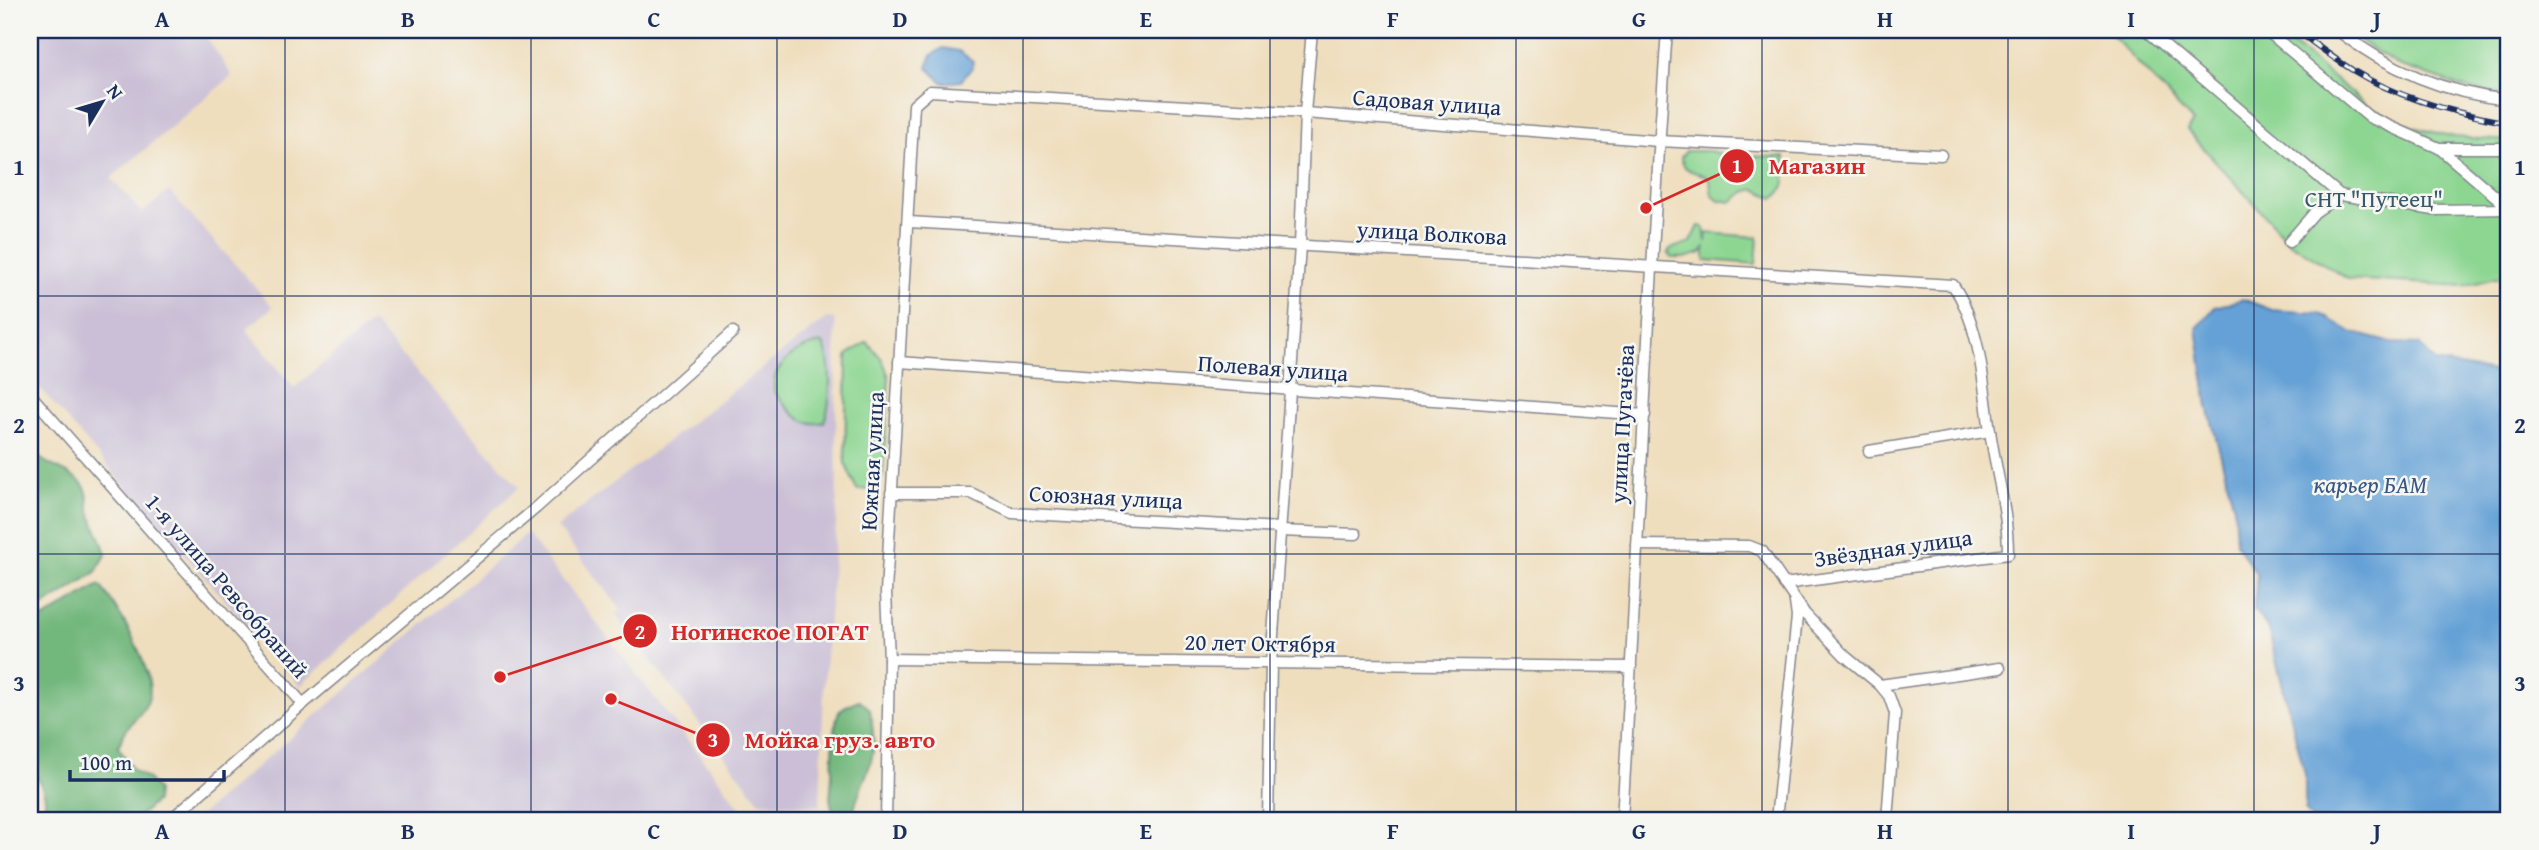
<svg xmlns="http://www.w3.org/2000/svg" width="2539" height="850" font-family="'Gentium Book Plus',serif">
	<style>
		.industrial { fill: #cabfd6 }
		.green { fill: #8dd692; stroke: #548278; stroke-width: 2 }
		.forest { fill: #72b77c; stroke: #46736d; stroke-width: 2 }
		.water { fill: #65a1d6; stroke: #40689a; stroke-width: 2 }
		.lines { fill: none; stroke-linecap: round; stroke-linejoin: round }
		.minor-casing { stroke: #85868e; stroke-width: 13 }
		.minor { stroke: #fff; stroke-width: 10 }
		.rail-casing { stroke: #1b2f5e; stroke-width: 6 }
		.rail { stroke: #f6f6f2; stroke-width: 3.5; stroke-dasharray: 10; stroke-linecap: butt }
		.grid { fill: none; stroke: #1b2f5e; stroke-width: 2; stroke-opacity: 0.55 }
		.labels { text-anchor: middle; stroke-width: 5; stroke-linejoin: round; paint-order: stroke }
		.street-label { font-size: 23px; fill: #1b2f5e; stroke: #f6f6f2 }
		.park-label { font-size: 23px; fill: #38596b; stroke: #f6f6f2 }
		.water-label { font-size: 24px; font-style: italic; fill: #355788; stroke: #f6f6f2 }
		.leader { fill: none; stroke: #d62828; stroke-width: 2.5 }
		.callout-dot { fill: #d62828; stroke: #f6f6f2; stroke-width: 2.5 }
		.mark-label { font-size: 21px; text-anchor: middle; font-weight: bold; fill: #fff }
		.callout-label { font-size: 24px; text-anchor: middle; font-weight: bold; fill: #d62828; stroke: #f6f6f2; stroke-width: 5; stroke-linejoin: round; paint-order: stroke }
		.neatline { fill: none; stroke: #1b2f5e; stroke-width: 2.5 }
		.grid-label { font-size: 23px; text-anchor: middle; font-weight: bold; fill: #1b2f5e }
	</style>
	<rect width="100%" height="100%" fill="#f6f6f2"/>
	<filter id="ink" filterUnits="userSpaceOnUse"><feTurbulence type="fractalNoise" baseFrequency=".0143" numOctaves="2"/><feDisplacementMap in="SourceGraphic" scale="14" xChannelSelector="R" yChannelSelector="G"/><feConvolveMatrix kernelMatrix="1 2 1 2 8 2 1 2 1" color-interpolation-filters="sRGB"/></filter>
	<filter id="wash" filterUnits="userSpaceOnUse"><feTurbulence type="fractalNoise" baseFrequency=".00686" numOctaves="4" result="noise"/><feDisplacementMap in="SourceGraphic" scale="28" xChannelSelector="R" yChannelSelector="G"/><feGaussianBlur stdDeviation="1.57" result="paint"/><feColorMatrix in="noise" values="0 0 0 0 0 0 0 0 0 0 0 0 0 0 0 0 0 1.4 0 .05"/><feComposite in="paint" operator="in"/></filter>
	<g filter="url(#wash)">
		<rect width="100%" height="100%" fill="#efdebd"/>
		<g class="industrial">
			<polygon points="30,30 202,30 232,76 111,178 142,213 169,191 273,307 246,329 294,388 372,322 519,487 300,686 30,377"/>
			<polygon points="827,318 835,319 837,511 824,684 820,806 760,802 615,614 621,610 557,527"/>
			<polygon points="527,534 750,820 195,820"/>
		</g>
		<g class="green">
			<polygon points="2107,30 2275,30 2370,108 2413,127 2454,137 2509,141 2509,275 2464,286 2348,279 2289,242 2187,130 2193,122"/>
			<polygon points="2343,30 2509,30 2509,95 2471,90 2396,64"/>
			<path d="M1686,151h23l26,5 50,1c0,16 4,32 -11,41l-19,-9 -10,3 -14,10 -12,-2 -7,-6 -2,-12 -4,-6c-12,-5 -23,-4 -25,-19z"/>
			<polygon points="1699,226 1704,227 1706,242 1707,233 1758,237 1756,264 1705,260 1705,248 1702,253 1684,258 1673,258 1668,253 1670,249 1691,242"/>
			<polygon points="867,342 882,359 889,377 883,475 873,489 857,490 845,463 847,355"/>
			<path d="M823,343c9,18 9,60 1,79 -24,7 -37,-15 -50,-31 0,-5 0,-13 2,-17 9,-18 28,-29 47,-31z"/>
		</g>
		<g class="forest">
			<path d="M30,447c10,16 26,19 41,28 24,14 13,24 21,43 5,13 11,23 14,37l-11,18 -65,42z"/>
			<path d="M99,585c18,19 56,86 50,112 -4,15 -17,23 -24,35 -3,5 -5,11 -7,15l16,24 14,8 9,11 -1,11 -21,19h-100l7,-4c6,-15 3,-25 -5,-39l-7,-2v-148z"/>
			<path d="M859,700l11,9c2,17 6,35 1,52 -5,18 -15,34 -18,54l-10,2 -11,-9 -2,-10c3,-19 2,-73 9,-86 4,-6 13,-9 20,-12z"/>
		</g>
		<g class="water">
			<polygon points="943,48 959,51 973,61 972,68 961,81 943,83 927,67 932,55"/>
			<polygon points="2243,299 2272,310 2319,313 2351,332 2392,343 2419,344 2435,362 2495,372 2509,382 2509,820 2313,820 2305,810 2305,774 2268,628 2254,610 2257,575 2236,543 2234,507 2208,407 2197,328 2215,307"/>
		</g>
	</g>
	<g filter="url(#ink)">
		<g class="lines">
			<g class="minor-casing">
				<g id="minor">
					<polyline points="2146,30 2340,195 2434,210 2509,209"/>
					<polyline points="2266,30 2369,117 2439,148 2509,148"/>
					<path d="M2337,30c52,40 107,63 172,70"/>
					<polyline points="2439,148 2509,208"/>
					<path d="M909,222l1044,63c28,41 30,99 37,146 6,41 18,81 18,123l-224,30"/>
					<polyline points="2289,242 2315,212 2340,195"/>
					<polyline points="899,362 1645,415"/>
					<polyline points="30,394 303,704"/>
					<polyline points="1869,451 1990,431"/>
					<polyline points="891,493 971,493 1012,513 1280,528"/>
					<polyline points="1280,531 1356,534"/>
					<polyline points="1637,545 1749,546 1762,551 1805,614 1845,656 1880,685 1889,696 1895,713 1887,820"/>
					<polyline points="889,659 1631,667"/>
					<polyline points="1880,685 2000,668"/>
					<polyline points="170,820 303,704 536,508 733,332"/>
					<polyline points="886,820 889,659 886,592 914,105 930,91 1305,113 1659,141 1941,155"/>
					<polyline points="1268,820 1271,664 1300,246 1305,113 1312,30"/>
					<path d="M1622,820c16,-263 26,-527 45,-790"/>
					<polyline points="1776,820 1797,617 1795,602"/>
				</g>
			</g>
			<use href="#minor" class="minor"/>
			<g class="rail-casing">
				<path id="rail" d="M2296,30c19,14 38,29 58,41 44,27 105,43 155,52"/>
			</g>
			<use href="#rail" class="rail"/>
		</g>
	</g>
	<path class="grid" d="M285,30v790M531,30v790M777,30v790M1023,30v790M1270,30v790M1516,30v790M1762,30v790M2008,30v790M2254,30v790M30,296h2479M30,554h2479"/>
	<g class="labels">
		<g class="street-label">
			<text transform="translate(1427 102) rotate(4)" y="8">Садовая улица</text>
			<text transform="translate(1432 233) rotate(3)" y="8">улица Волкова</text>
			<text transform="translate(1273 368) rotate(4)" y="8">Полевая улица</text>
			<text transform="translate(1622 424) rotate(-87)" y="8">улица Пугачёва</text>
			<text transform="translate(872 461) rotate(-87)" y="8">Южная улица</text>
			<text transform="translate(1106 497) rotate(3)" y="8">Союзная улица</text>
			<text transform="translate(1893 548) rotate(-8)" y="8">Звёздная улица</text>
			<text transform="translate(227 586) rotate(49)" y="8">1-я улица Ревсобраний</text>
			<text transform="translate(1260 643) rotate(1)" y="8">20 лет Октября</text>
		</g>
		<g class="park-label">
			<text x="2374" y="207">СНТ "Путеец"</text>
		</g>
		<g class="water-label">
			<text x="2370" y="493">карьер БАМ</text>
		</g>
	</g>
	<path class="leader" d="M1646 208L1737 166M500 677L640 631M611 699L713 740"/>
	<g class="callout-dot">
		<circle cx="1646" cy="208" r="7"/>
		<circle cx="500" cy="677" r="7"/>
		<circle cx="611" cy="699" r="7"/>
		<circle cx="1737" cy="166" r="18"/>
		<circle cx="640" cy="631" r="18"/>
		<circle cx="713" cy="740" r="18"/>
	</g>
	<g class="mark-label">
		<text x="1737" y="173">1</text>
		<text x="640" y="639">2</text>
		<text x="713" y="747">3</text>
	</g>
	<g class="callout-label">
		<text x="1817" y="174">Магазин</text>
		<text x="770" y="640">Ногинское ПОГАТ</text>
		<text x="840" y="748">Мойка груз. авто</text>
	</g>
	<rect width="2539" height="850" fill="none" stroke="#f6f6f2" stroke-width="77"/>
	<g transform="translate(102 102) rotate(52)" stroke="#f6f6f2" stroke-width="5" paint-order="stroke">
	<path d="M0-5L12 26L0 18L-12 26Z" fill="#1b2f5e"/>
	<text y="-10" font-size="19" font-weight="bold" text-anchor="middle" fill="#1b2f5e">N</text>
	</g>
	<path d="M70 770v10h154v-10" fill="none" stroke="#1b2f5e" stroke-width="3.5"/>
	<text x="80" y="770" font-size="21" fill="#1b2f5e" stroke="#f6f6f2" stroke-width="5" paint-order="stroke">100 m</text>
	<rect x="38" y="38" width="2462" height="774" class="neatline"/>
	<g class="grid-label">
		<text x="162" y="27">A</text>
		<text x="408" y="27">B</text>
		<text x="654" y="27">C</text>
		<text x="900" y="27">D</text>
		<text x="1146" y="27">E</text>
		<text x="1393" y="27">F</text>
		<text x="1639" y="27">G</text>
		<text x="1885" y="27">H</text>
		<text x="2131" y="27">I</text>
		<text x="2377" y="27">J</text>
		<text x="19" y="175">1</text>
		<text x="2520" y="175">1</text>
		<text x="19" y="433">2</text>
		<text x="2520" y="433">2</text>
		<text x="19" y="691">3</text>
		<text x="2520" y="691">3</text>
		<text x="162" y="839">A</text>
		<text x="408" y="839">B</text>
		<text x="654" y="839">C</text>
		<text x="900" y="839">D</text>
		<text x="1146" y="839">E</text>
		<text x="1393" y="839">F</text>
		<text x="1639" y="839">G</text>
		<text x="1885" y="839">H</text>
		<text x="2131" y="839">I</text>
		<text x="2377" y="839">J</text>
	</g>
</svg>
